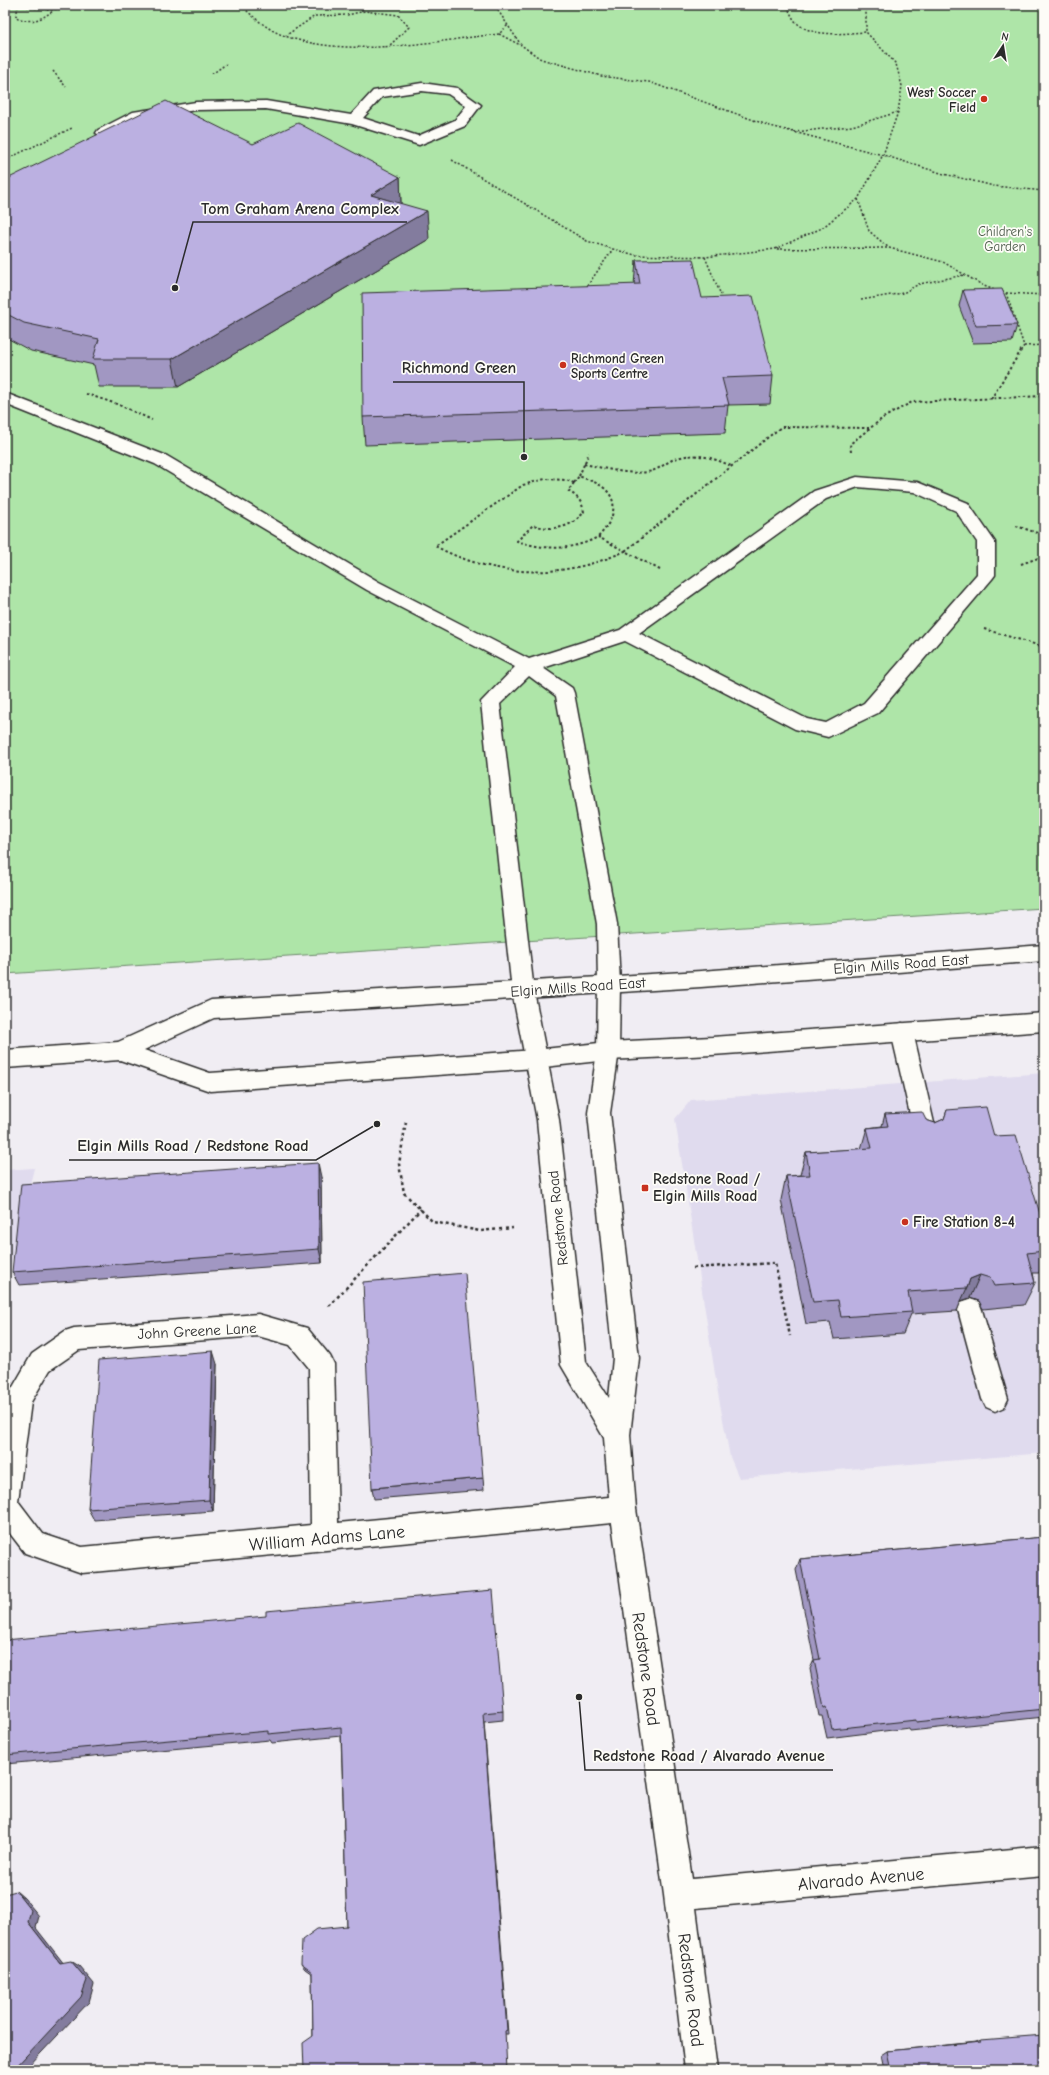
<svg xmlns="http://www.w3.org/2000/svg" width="1049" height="2075" font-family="'Comic Neue',sans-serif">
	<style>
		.built { fill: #e0dbee }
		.green { fill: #aee5a8; stroke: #6c886a }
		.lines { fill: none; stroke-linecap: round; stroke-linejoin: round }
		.minor-casing { stroke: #2b2b2b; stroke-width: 3 }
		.major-casing { stroke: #2b2b2b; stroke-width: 3 }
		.path-far2 { stroke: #2b2b2b; stroke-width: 1.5; stroke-dasharray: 2 2; stroke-linecap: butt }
		.path-far1 { stroke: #2b2b2b; stroke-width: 2; stroke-dasharray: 2.5 2.5; stroke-linecap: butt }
		.path { stroke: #2b2b2b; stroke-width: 2.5; stroke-dasharray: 3 3; stroke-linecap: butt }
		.minor { fill: #fdfcf7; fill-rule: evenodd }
		.major { fill: #fdfcf7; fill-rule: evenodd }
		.wall { fill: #a197c2; stroke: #2b2b2b }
		.shaded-wall { fill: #837b9e; stroke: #2b2b2b }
		.building { fill: #bbb0e1; stroke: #2b2b2b }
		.poi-dot { fill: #c8321e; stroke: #fdfcf7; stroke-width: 1.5 }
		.labels { text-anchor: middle; stroke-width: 3.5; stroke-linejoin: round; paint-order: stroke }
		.far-poi-label { font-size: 13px; font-weight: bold; fill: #2b2b2b; stroke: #fdfcf7; text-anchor: end }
		.far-park-label { font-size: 13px; fill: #4c5a4a; stroke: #fdfcf7 }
		.street-label { font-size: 15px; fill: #2b2b2b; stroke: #fdfcf7 }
		.poi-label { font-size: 15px; font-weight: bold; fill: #2b2b2b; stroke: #fdfcf7; text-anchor: start }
		.near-street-label { font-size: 18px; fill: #2b2b2b; stroke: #fdfcf7 }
		.leader { fill: none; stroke: #2b2b2b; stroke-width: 1.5 }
		.callout-dot { fill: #2b2b2b; stroke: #fdfcf7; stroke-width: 1.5 }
		.callout-label { font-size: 16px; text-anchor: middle; font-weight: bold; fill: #2b2b2b; stroke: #fdfcf7; stroke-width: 3.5; stroke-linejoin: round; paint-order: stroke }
	</style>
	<rect width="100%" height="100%" fill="#f0edf3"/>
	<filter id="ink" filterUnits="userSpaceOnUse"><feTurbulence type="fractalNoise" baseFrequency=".025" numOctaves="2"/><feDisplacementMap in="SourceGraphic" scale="8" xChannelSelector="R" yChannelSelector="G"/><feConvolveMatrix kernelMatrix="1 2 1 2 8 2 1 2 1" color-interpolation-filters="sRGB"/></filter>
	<g filter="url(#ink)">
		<g class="built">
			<polygon points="1044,1073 1044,1453 739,1478 730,1457 718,1393 675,1119 691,1100"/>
			<polygon points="34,1168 5,1287 5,1170"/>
		</g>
		<polygon class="green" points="5,5 1044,5 1044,908 5,974"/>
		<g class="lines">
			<g class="minor-casing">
				<g id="minor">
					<path d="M422,83l35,5 24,17 -16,21 -46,19 -67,-21 -86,-15 -70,1 -55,8 -38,19 -7,-4 2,-3 35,-18 63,-10 70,-1 85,14 22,-24zM422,91l26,3 18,12 -11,14 -37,16 -55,-18 19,-21z"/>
					<path d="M5,393l162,63 212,126 150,77 91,-29 194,-139 43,-14 60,5 51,21 27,39v33l-3,4 -114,134 -50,24 -33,-8 -170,-88 -82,27 29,20 2,5 43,231 3,60 -1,67 -9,62 29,245 -9,77 6,74 56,370 352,-33v30l-348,32 21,162h-32l-21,-175 -52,-372 -530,50 -57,-20 -20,-26 1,-128 26,-45 33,-23 9,-3 184,-14 49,14 23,28 4,8 4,159 271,-26 -5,-59 -43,-73 -24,-245 -25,-129 -31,-289 34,-35 -148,-77 -212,-126 -150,-60zM858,487l56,5 42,19 21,31v32l-113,129 -38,20 -19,-4 -168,-86 187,-134zM529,676l27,20 41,228 1,60 -1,67 -9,62 25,245 -4,40 -23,-36 -27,-242 -25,-129 -34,-287zM258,1336l32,9 19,23 2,157 -229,22 -39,-13 -25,-33 13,-99 19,-32 29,-20z"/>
					<polygon points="902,1023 910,1026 913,1032 937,1136 934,1143 926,1146 918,1143 915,1136 891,1032 894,1026"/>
					<polygon points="970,1299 979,1302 982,1310 1008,1399 1004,1407 995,1411 986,1407 982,1399 958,1310 961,1302"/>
				</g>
			</g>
			<g class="major-casing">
				<polygon id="major" points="1044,945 1044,961 701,987 214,1018 144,1050 210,1073 535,1050 608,1042 712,1037 1044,1013 1044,1031 712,1055 608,1060 535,1068 210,1091 120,1060 5,1068 5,1050 118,1042 211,1000 701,971"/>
			</g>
			<g class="path-far2">
				<polyline points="15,5 49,10 84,5"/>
				<path d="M241,5c13,13 27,25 44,31 66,23 147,5 214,-2l9,-9"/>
				<polyline points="354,5 364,11"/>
				<polyline points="492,5 497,9 521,45 541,59 601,76 649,82 770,126 883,155 944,174 994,186 1044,191"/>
				<path d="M793,5l-5,3c3,6 5,12 10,16 17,14 48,9 68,8"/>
				<path d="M18,6l-2,11c15,7 24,3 37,-6"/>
				<polyline points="499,34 520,45"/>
				<polyline points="285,36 315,16 347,15 365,11 398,15 409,27 389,46"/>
				<polyline points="53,71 66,87"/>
				<polyline points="212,74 226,64"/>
				<polyline points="794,132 852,126 898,112"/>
				<polyline points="5,160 72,128"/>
				<polyline points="452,160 587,241 613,249 635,255 705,257 775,249 822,228 858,199 883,155 898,112 902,86 896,64 866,32 866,5"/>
				<polyline points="858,199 869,231 889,248"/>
				<polyline points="777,249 889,248 943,262 984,286 995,290"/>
				<polyline points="705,257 721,295"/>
				<polyline points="585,289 613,249"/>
				<polyline points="1002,292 1006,293 1024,346 1021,350"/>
				<polyline points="1006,293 1044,295"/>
				<polyline points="861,300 903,293 919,284 964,275"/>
				<polyline points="1024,346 1044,345"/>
			</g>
			<g class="path-far1">
				<polyline points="86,394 117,404 152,420"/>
				<polyline points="991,399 1022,349"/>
				<polyline points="851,452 850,444 883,418 912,402 1044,396"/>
				<path d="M584,464c21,4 42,11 63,8 10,-1 17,-8 25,-12 20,-9 40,-3 59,6"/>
				<polyline points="579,476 589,453"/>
				<path d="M574,483l-6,8c9,5 14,10 16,21 -14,17 -31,19 -51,13l-16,16c27,9 55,10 81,-4"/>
				<path d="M574,483l-8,-3 -21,-1 -22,6 -88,61c60,32 128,34 190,5l-27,-14"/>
				<path d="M574,483l5,-7c9,4 18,6 25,12 18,15 7,36 -6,49"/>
				<polyline points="1016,526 1044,535"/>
				<polyline points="1021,564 1044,556"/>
				<polyline points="660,570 625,551 781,427 869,428"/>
				<polyline points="984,629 1044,647"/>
			</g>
			<g class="path">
				<polyline points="406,1122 399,1164 404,1193 433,1222 480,1231 513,1228"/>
				<polyline points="693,1268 775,1263 790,1336"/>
				<polyline points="329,1306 421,1209"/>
			</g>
			<use href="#minor" class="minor"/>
			<use href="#major" class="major"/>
		</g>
		<g class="wall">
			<polygon points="253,144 400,177 401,204 429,239 178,387 99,387 94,365 31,351 5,337 5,180"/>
			<polygon points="636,260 702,298 773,376 770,404 728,405 725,433 365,445 363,417 634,285"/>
			<polygon points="963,290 1017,325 1012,342 973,343 959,306"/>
			<polygon points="947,1110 994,1136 1044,1227 1044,1263 1039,1273 1033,1273 1035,1283 1024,1305 983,1309 979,1301 970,1298 961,1301 957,1311 911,1314 903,1334 834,1339 830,1322 806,1324 781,1200 786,1176 800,1175 806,1152 861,1149 867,1128 882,1126 885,1114 926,1120 935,1123 944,1119"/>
			<polygon points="321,1177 322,1263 19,1285 12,1272"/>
			<polygon points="217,1364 213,1511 94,1520 88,1509"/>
			<polygon points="483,1478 484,1490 374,1499 372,1488"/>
			<polygon points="1044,1537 1044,1717 910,1731 909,1728 827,1738 822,1716 819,1716 810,1669 814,1660 796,1570 800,1559"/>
			<polygon points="5,1640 503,1711 503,1720 484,1722 508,2034 313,2036 312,1974 305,1969 301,1964 347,1926 341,1736 272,1743 270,1740 5,1764"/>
			<polygon points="981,2040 1044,2070 884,2070 881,2055 887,2051 976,2042"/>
		</g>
		<g class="shaded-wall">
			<polygon points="400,177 401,204 371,195"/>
			<polygon points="427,211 429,239 178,387 172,359"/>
			<polygon points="318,1163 321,1177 322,1263 319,1249"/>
			<polygon points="980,1275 970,1298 961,1301 967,1288 970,1279"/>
			<polygon points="213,1351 217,1364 213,1511 209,1500"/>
			<polygon points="16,1891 24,1898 39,1916 36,1928 68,1969 60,1963 28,1922"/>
			<polygon points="71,1961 79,1966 94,1984 89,2002 25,2070 13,2070"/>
		</g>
		<g class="building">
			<polygon points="166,101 253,144 298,123 400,177 371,195 427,211 172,359 93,359 99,339 24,323 5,313 5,180"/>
			<polygon points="693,259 702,298 753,296 773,376 722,378 729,405 363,417 362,293 640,284 636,260"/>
			<polygon points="1002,289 1017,325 976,326 963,290"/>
			<polygon points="986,1107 994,1136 1016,1135 1044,1227 1044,1251 1027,1253 1035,1283 994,1286 990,1278 980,1275 970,1279 967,1288 908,1292 912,1312 841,1317 838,1300 813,1302 786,1176 810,1175 806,1152 872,1148 867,1128 888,1126 885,1114 922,1112 926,1120 935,1123 944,1119 947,1110"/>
			<polygon points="318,1163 319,1249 12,1272 21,1184"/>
			<polygon points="465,1273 483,1478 372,1488 363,1282"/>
			<polygon points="213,1351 209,1500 88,1509 99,1360"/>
			<polygon points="1044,1537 1044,1709 916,1722 916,1720 832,1729 827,1707 824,1708 814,1660 820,1659 800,1559"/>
			<polygon points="493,1590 503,1711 483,1713 507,2030 505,2031 507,2070 304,2070 303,2043 313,2036 312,1972 301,1964 302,1940 317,1929 347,1926 341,1727 268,1734 268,1731 5,1755 5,1640 266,1616 266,1611"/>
			<polygon points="16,1891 31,1910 28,1922 60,1963 71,1961 87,1980 81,1997 13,2070 5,2070 5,1894"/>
			<polygon points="1044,2035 1044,2070 891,2070 887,2051 981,2042 981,2040"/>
		</g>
	</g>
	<g class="poi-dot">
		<circle cx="984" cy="99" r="4"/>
		<circle cx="563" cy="365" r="4"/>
		<rect x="641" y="1184" width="8" height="8" rx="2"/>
		<circle cx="905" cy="1222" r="4"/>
	</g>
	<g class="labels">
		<g class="far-poi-label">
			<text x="976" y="97">West Soccer<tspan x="976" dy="15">Field</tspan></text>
			<text x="571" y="363" text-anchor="start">Richmond Green<tspan x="571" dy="15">Sports Centre</tspan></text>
		</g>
		<g class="far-park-label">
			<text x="1005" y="236">Children's<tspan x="1005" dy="15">Garden</tspan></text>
		</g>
		<g class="street-label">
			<text transform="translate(901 964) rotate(-4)" y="5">Elgin Mills Road East</text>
			<text transform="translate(578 987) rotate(-4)" y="5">Elgin Mills Road East</text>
			<text transform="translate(558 1218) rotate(-96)" y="5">Redstone Road</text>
			<text transform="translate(197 1331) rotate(-3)" y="5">John Greene Lane</text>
		</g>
		<g class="poi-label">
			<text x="653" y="1184">Redstone Road /<tspan x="653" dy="17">Elgin Mills Road</tspan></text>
			<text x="913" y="1227">Fire Station 8-4</text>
		</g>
		<g class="near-street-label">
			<text transform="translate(327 1538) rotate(-5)" y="6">William Adams Lane</text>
			<text transform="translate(646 1669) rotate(82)" y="6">Redstone Road</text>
			<text transform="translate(861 1879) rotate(-5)" y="6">Alvarado Avenue</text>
			<text transform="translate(691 1990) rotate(83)" y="6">Redstone Road</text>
		</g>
	</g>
	<path class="leader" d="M175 288L193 222H407M524 457L524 382H393M377 1124L316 1160H69M579 1697L585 1770H833"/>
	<g class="callout-dot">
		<circle cx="175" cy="288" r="4"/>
		<circle cx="524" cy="457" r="4"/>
		<circle cx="377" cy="1124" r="4"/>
		<circle cx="579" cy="1697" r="4"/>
	</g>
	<g class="callout-label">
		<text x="300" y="214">Tom Graham Arena Complex</text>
		<text x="459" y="373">Richmond Green</text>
		<text x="193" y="1151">Elgin Mills Road / Redstone Road</text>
		<text x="709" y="1761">Redstone Road / Alvarado Avenue</text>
	</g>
	<rect width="1049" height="2075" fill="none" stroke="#fdfcf7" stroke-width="20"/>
	<rect x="10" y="10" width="1029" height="2055" fill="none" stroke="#2b2b2b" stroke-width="1.5" filter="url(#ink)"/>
	<g transform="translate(1003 46) rotate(12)" stroke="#fdfcf7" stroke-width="3" paint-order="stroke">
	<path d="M0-3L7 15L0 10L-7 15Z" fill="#2b2b2b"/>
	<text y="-6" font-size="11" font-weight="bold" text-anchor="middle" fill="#2b2b2b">N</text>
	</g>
</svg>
